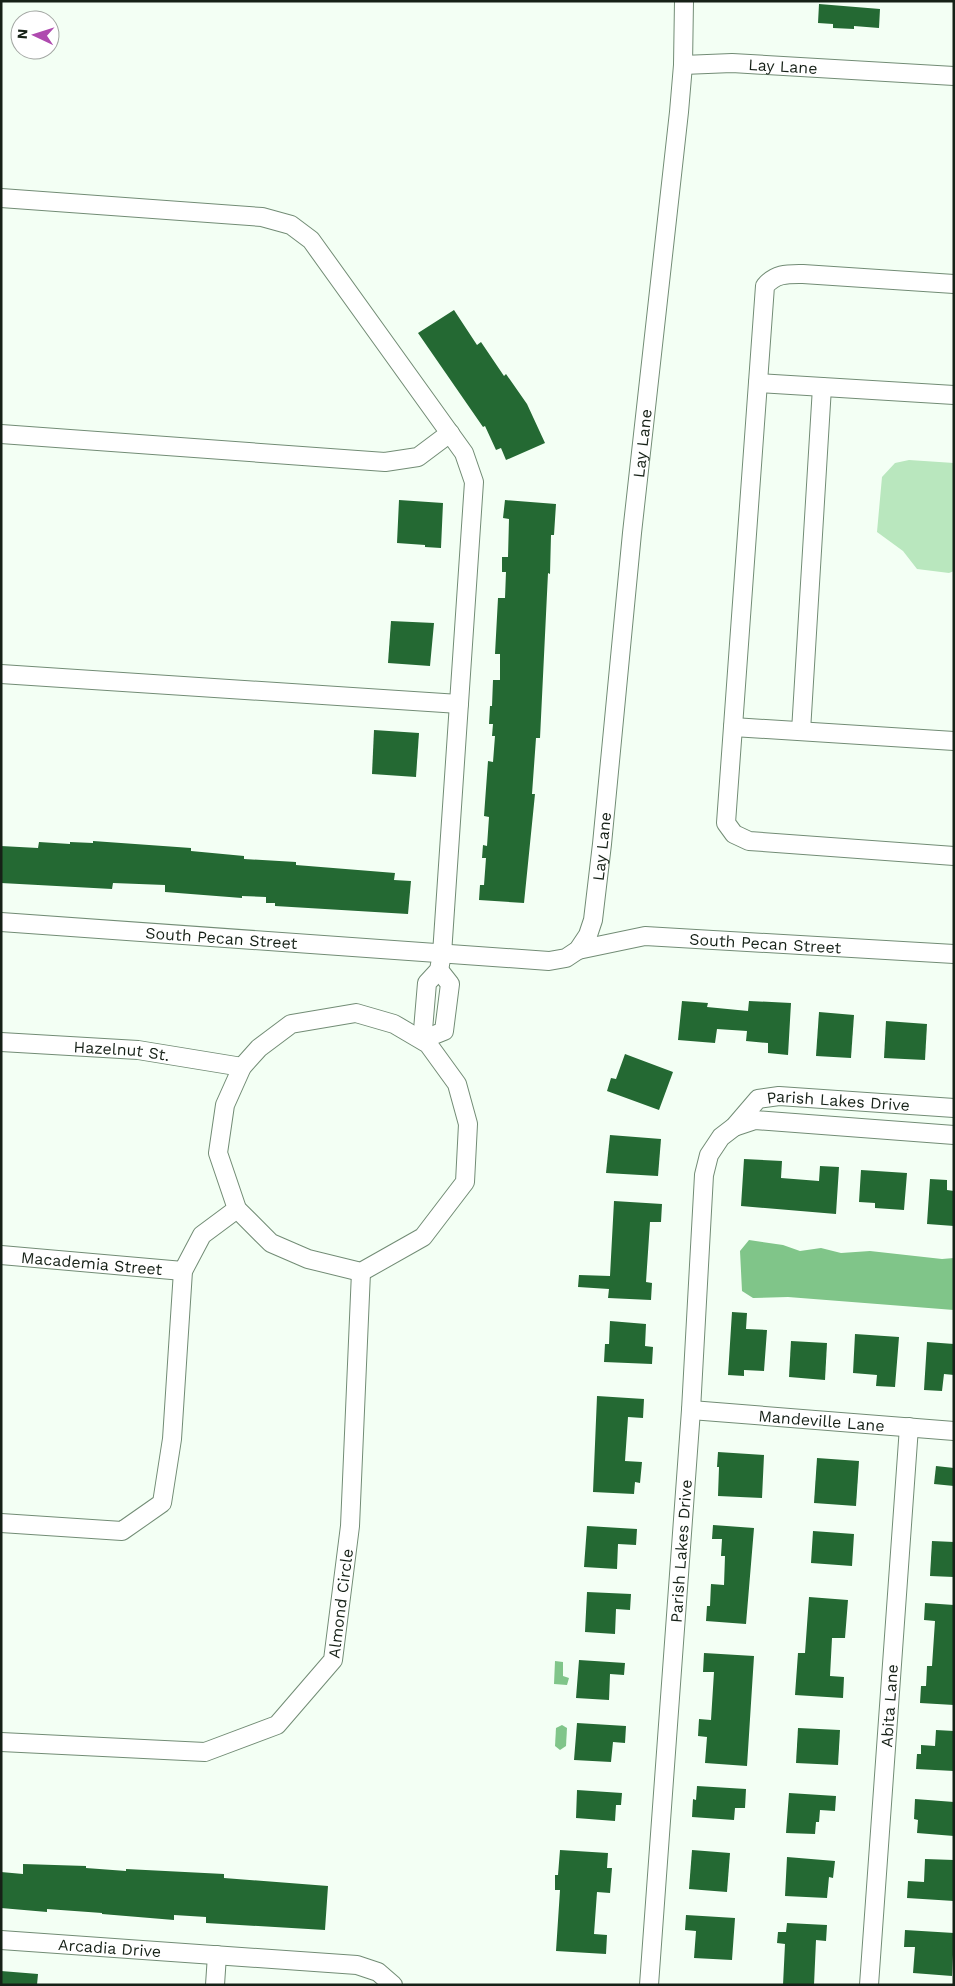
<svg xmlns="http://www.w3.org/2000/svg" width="955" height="1986" font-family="'Work Sans',sans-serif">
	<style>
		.green { fill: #b9e7be }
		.water { fill: #80c589 }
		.building { fill: #246933 }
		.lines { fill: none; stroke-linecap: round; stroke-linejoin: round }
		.minor-casing { stroke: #728c75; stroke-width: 20 }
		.minor { stroke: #fff; stroke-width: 18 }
		.labels { text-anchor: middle; stroke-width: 5; stroke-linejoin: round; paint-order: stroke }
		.street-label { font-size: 16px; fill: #162117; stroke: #fff }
	</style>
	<rect width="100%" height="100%" fill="#f3fff4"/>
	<polygon class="green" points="909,460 954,463 954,571 949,573 917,569 903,551 877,532 882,477 895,463"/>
	<g class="water">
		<polygon points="749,1240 783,1245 800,1251 821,1248 841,1253 870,1251 942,1259 954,1258 954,1310 788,1297 753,1298 742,1291 740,1251"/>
		<polygon points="555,1661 563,1662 563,1676 569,1678 567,1685 554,1684"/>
		<polygon points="562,1725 567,1728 566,1746 560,1750 555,1746 556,1728"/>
	</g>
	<g class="building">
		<polygon points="819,4 880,9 879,28 854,26 854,29 833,28 833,24 818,23"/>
		<polygon points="454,310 477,345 481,342 504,376 506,374 527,404 545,443 506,460 501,448 496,450 485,426 483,427 418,333"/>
		<polygon points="399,500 443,503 441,548 425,547 425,545 397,543"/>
		<polygon points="505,500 556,504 554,535 551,535 550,574 548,573 540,738 536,738 532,794 535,794 524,903 479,900 480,885 484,885 486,858 482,858 483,845 487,846 489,817 484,816 488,761 493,762 495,736 492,736 493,724 489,724 490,706 492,706 493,680 500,680 500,654 495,654 498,598 505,598 506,572 502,572 502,557 508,557 509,519 503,518"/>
		<polygon points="391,621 434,623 430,666 388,663"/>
		<polygon points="374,730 419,733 416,777 372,774"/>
		<polygon points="93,841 191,848 191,851 244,856 244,859 296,862 296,865 395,873 394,880 411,881 408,914 275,906 275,903 266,903 266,897 242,896 242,898 165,892 165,885 113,883 112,889 1,883 1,846 38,848 39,842 70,844 70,842 93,843"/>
		<polygon points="682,1001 708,1003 707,1007 748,1011 749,1001 791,1003 788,1055 768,1053 768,1043 746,1041 747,1031 717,1029 715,1043 678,1040"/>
		<polygon points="819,1012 854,1015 851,1058 816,1056"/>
		<polygon points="886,1021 927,1024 925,1060 884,1058"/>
		<polygon points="625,1054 673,1072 659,1110 607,1091 611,1078 616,1079"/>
		<polygon points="610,1135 661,1139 658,1176 606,1173"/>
		<polygon points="744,1159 782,1161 781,1178 819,1181 820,1166 839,1167 836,1214 741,1206"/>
		<polygon points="861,1170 907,1173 904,1210 875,1208 875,1203 859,1202"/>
		<polygon points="930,1179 947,1180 947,1190 954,1191 954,1226 927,1224"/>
		<polygon points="614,1201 662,1204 661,1222 650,1222 646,1282 652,1283 651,1300 608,1298 609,1289 578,1287 579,1275 610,1276"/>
		<polygon points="732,1312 747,1313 746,1329 767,1330 764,1371 744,1370 744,1376 728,1375"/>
		<polygon points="610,1321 646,1324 645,1346 653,1347 652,1364 604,1362 605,1344 609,1344"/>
		<polygon points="855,1334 899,1337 895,1387 876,1386 877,1375 853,1373"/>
		<polygon points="791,1341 827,1343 825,1380 789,1377"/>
		<polygon points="927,1342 954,1344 954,1375 944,1374 942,1391 924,1390"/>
		<polygon points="597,1396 644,1399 643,1418 628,1417 625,1461 642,1462 640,1483 635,1482 634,1494 593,1492"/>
		<polygon points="718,1452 764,1455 762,1498 718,1496 719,1467 717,1467"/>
		<polygon points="817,1458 859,1461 856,1506 814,1503"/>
		<polygon points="936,1466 954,1468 954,1486 934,1484"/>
		<polygon points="713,1525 754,1528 746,1624 706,1621 707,1606 710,1606 711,1584 724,1585 725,1556 721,1556 722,1539 712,1539"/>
		<polygon points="587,1526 637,1529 636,1545 618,1544 617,1569 584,1567"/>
		<polygon points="813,1531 854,1534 852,1566 811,1563"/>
		<polygon points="932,1541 954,1542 954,1577 930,1576"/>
		<polygon points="587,1592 631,1594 630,1610 616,1609 615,1634 585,1632"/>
		<polygon points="809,1597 848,1600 845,1638 832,1638 830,1676 844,1677 843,1698 795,1695 798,1653 805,1653"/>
		<polygon points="925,1603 954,1605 954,1705 920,1703 921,1686 926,1686 927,1666 932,1666 935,1621 924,1620"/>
		<polygon points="704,1653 754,1656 747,1766 705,1763 707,1737 698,1736 699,1719 711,1720 714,1672 703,1672"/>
		<polygon points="579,1660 625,1663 624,1675 610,1674 609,1700 576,1698"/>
		<polygon points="577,1723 626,1726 625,1743 613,1742 611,1762 574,1760"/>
		<polygon points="798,1728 840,1730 838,1765 796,1763"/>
		<polygon points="936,1730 954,1731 954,1771 916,1769 917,1754 921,1754 921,1745 935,1746"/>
		<polygon points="697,1786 746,1789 745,1808 735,1808 734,1820 692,1817 693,1799 696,1800"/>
		<polygon points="577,1790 622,1793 621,1805 616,1805 615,1821 576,1818"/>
		<polygon points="789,1793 836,1796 835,1811 820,1810 819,1822 816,1822 815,1834 786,1833"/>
		<polygon points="915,1799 954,1802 954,1836 917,1833 918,1820 914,1819"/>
		<polygon points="560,1850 608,1853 607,1868 612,1868 610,1893 597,1892 594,1934 607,1935 606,1954 556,1951 560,1890 555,1890 555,1875 558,1875"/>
		<polygon points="692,1850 730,1853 727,1892 689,1889"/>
		<polygon points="787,1857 835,1861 833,1878 829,1877 827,1898 785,1896"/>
		<polygon points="925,1859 954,1860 954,1901 907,1898 908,1881 924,1882"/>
		<polygon points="23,1864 86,1866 86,1868 126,1871 126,1869 224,1874 224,1878 328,1886 325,1930 206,1923 206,1917 174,1915 174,1920 102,1914 102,1913 47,1909 47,1912 1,1908 1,1872 23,1874"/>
		<polygon points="686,1915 735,1918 732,1960 694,1958 696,1931 685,1930"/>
		<polygon points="787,1923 827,1925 826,1941 816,1940 814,1985 783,1985 785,1944 777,1943 778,1932 786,1932"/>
		<polygon points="905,1930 954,1933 952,1976 913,1973 915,1947 904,1947"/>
		<polygon points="1,1971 38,1974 37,1985 1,1985"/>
	</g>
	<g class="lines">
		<g class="minor-casing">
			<g id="minor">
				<path id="s1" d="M683,65l49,-2 222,13"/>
				<polyline points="1,198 262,217 291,225 311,240 464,453 474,482 442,954 439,970 427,983 423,1030 429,1037"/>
				<path d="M954,284l-151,-10c-15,0 -27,-1 -38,12l-39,537 8,11 15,7 205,15"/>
				<polyline points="758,383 954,395"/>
				<polyline points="1,434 385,462 418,457 450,433"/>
				<polyline points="1,674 459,704"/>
				<polyline points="733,727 954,741"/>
				<polyline points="801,731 822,387"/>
				<path id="s2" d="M1,922l548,39 17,-3 12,-8 10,-15 5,-15 9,-76 30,-311 47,-421 4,-47 1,-64"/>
				<path id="s3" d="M578,950l67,-14 309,18"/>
				<polygon points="356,1013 394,1024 428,1044 457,1084 468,1124 465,1182 423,1237 361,1272 308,1259 271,1243 237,1209 218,1153 225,1105 242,1067 259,1048 291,1024"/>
				<polyline points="429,1037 444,1031 450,984 439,970"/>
				<path id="s4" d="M1,1042l137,8 104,17"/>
				<polyline points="734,1127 755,1120 954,1135"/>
				<path id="s5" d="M1,1255l182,16"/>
				<path id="s6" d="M691,1410l263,21"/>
				<polyline points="1,1523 122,1531 162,1503 172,1439 183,1271 202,1235 237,1209"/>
				<path id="s7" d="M1,1742l204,10 72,-27 56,-65 17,-134 11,-254"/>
				<path id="s8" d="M1,1940l356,25 21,7 15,13"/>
				<polyline points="215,1985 217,1955"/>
				<path id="s9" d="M649,1985l42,-575 13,-235 5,-20 12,-18 13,-10 24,-28 21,-3 175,12"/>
				<path id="s10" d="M869,1985l40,-558"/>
			</g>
		</g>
		<use href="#minor" class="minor"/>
	</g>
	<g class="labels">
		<g class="street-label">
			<text dy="6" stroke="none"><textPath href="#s1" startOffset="100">Lay Lane</textPath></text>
			<text dy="6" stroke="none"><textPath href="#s2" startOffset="1094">Lay Lane</textPath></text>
			<text dy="6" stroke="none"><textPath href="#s2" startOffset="689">Lay Lane</textPath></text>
			<text dy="6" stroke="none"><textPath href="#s2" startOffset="221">South Pecan Street</textPath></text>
			<text dy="6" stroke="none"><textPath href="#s3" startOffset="189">South Pecan Street</textPath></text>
			<text dy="6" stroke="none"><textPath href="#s4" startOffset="121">Hazelnut St.</textPath></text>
			<text dy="6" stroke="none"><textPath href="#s9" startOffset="988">Parish Lakes Drive</textPath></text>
			<text dy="6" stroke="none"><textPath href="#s5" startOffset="91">Macademia Street</textPath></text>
			<text dy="6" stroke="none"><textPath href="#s6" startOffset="131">Mandeville Lane</textPath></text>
			<text dy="6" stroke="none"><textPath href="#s9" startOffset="435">Parish Lakes Drive</textPath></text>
			<text dy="6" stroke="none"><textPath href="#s7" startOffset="424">Almond Circle</textPath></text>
			<text dy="6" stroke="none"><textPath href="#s10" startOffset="280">Abita Lane</textPath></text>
			<text dy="6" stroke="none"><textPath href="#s8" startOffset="109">Arcadia Drive</textPath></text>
		</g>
	</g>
	<rect width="955" height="1986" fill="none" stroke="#162117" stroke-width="5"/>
	<g transform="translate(35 35) rotate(274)"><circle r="24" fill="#ffffff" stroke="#a2a6a2"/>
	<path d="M0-4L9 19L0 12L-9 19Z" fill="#af4aaf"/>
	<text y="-8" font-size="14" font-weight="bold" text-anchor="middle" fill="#162117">N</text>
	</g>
</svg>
